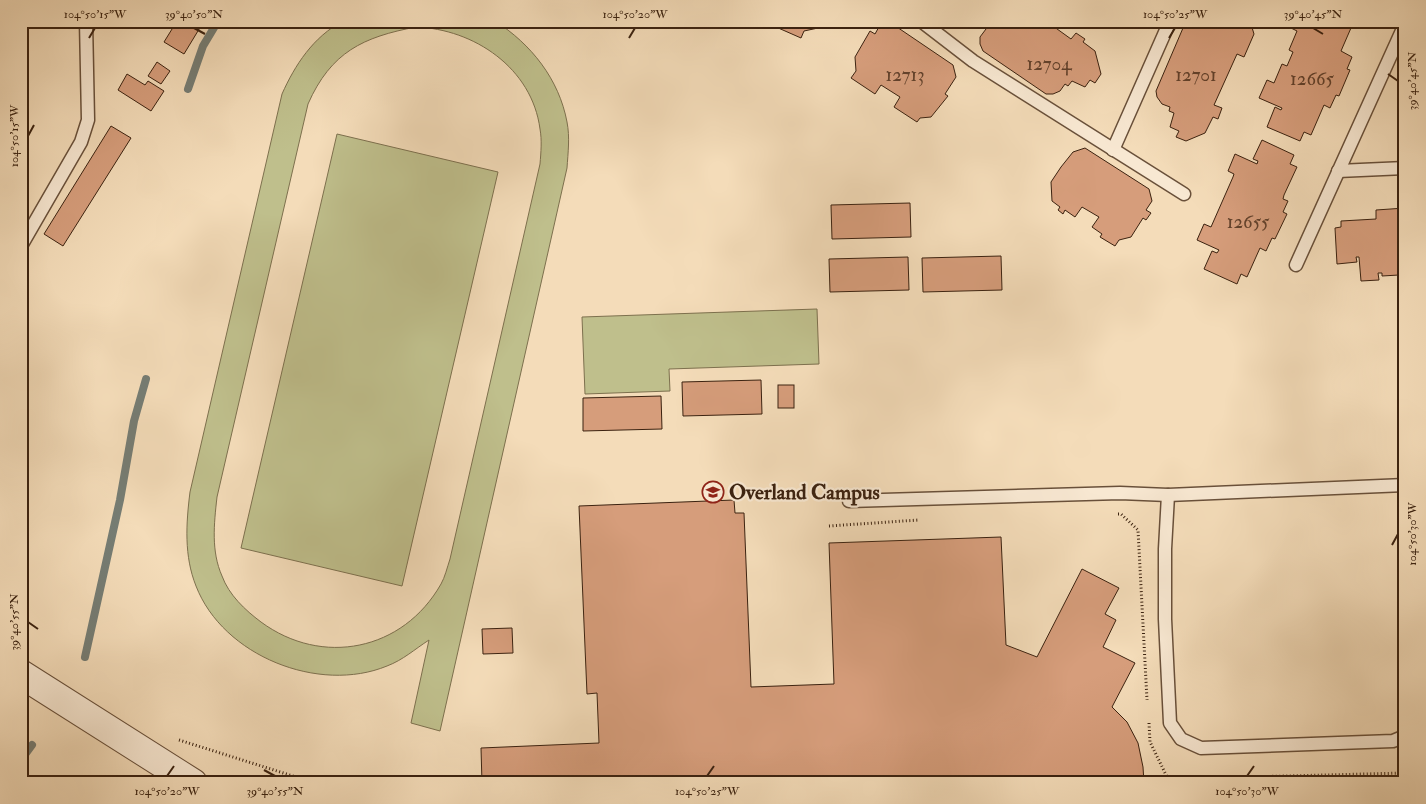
<svg xmlns="http://www.w3.org/2000/svg" width="1426" height="804" font-family="'IM FELL Double Pica',serif">
	<style>
		.green { fill: #bfbf8c; stroke: #7d704e; fill-rule: evenodd }
		.lines { fill: none; stroke-linecap: round; stroke-linejoin: round }
		.stream { stroke: #767d74; stroke-width: 8 }
		.building { fill: #d69d7b; stroke: #3b2210 }
		.service-casing { stroke: #69503a; stroke-width: 15 }
		.tertiary-casing { stroke: #69503a; stroke-width: 30 }
		.path { stroke: #3b2210; stroke-width: 3; stroke-dasharray: 1 2.5; stroke-linecap: butt }
		.service { stroke: #f8e8d2; stroke-width: 12 }
		.tertiary { stroke: #f8e8d2; stroke-width: 28 }
		.ticks { fill: none; stroke: #3b2210; stroke-width: 2 }
		.labels { text-anchor: middle; stroke-width: 4.5; stroke-linejoin: round; paint-order: stroke }
		.number-label { font-size: 19px; fill: #62412b }
		.poi-label { font-size: 21px; font-weight: bold; fill: #3b2210; stroke: #f8e8d2; text-anchor: start }
		.neatline { fill: none; stroke: #3b2210; stroke-width: 2 }
		.ticks-label { font-size: 12px; text-anchor: middle; fill: #3b2210 }
	</style>
	<rect width="100%" height="100%" fill="#f4dcb9"/>
	<filter id="stains"><feTurbulence type="fractalNoise" baseFrequency=".004" numOctaves="4"/><feColorMatrix values="0 0 0 0 .2 0 0 0 0 .09 0 0 0 0 .02 0 0 0 .5 -.17"/></filter>
	<radialGradient id="worn" r=".72"><stop offset=".6" stop-color="#630" stop-opacity="0"/><stop offset="1" stop-color="#630" stop-opacity=".3"/></radialGradient>
	<g class="green">
		<path d="M343,21h152c36,23 64,58 72,101 3,15 1,31 0,46l-127,563 -29,-8 18,-83c-14,9 -26,20 -42,26 -68,28 -164,-10 -191,-80 -12,-30 -10,-62 -6,-94l92,-398c13,-29 31,-57 61,-73zM416,27c58,2 116,41 124,102 2,11 1,23 0,35l-90,395c-3,9 -5,18 -9,25 -38,67 -119,83 -180,38 -16,-12 -32,-27 -39,-46 -11,-25 -8,-52 -5,-79l91,-393c23,-52 55,-67 108,-77z"/>
		<polygon points="337,134 498,172 402,586 241,548"/>
		<polygon points="817,309 819,364 669,369 670,391 585,394 582,317"/>
	</g>
	<g class="lines">
		<g class="stream">
			<polyline points="188,89 203,46 218,21"/>
			<polyline points="85,657 120,500 134,421 146,379"/>
			<polyline points="21,760 32,745"/>
		</g>
	</g>
	<g class="building">
		<polygon points="177,21 204,21 184,54 164,42"/>
		<polygon points="778,21 821,21 818,28 804,31 801,38 776,27"/>
		<polygon points="985,21 1046,21 1071,39 1076,33 1085,39 1083,42 1095,51 1101,74 1095,83 1090,80 1085,87 1072,81 1068,86 1065,84 1060,91 1053,94 1046,94 983,51 980,44 980,37 986,29 983,27"/>
		<polygon points="1186,21 1250,21 1254,34 1244,57 1237,54 1214,105 1222,108 1218,119 1213,117 1205,133 1186,141 1176,137 1179,131 1170,127 1174,113 1169,111 1170,107 1162,104 1157,97 1156,91"/>
		<polygon points="1294,21 1354,21 1341,51 1352,57 1347,69 1350,70 1339,96 1336,95 1330,108 1324,105 1311,135 1304,132 1300,141 1267,127 1275,107 1281,110 1282,108 1259,98 1267,80 1274,83 1282,64 1287,66 1293,52 1289,50 1297,31 1291,28"/>
		<polygon points="891,23 953,65 956,77 945,94 948,96 931,117 920,118 917,122 894,107 900,97 881,85 875,94 851,78 856,71 855,57 870,31 875,34 880,25"/>
		<polygon points="157,62 170,71 161,84 148,76"/>
		<polygon points="127,74 145,85 148,81 164,91 151,111 118,90"/>
		<polygon points="111,126 131,138 63,246 44,234"/>
		<polygon points="1262,140 1294,155 1290,164 1297,167 1284,195 1283,199 1288,201 1283,212 1287,214 1275,239 1272,238 1266,251 1260,248 1247,277 1241,274 1237,284 1204,269 1212,251 1217,253 1219,250 1197,240 1204,224 1211,227 1233,177 1234,174 1228,171 1235,154 1257,164 1258,161 1253,159"/>
		<polygon points="1085,148 1149,189 1152,201 1146,210 1151,213 1146,220 1143,218 1131,237 1119,240 1115,246 1100,237 1102,234 1092,227 1099,217 1082,207 1075,217 1065,210 1063,214 1058,210 1060,207 1052,201 1051,182 1061,167 1073,152"/>
		<polygon points="910,203 911,237 832,239 831,205"/>
		<polygon points="1405,208 1405,267 1400,267 1399,275 1382,276 1382,273 1378,273 1379,280 1361,281 1359,257 1356,257 1357,262 1337,264 1335,228 1341,227 1341,221 1376,219 1376,210"/>
		<polygon points="1001,256 1002,290 923,292 922,258"/>
		<polygon points="908,257 909,290 830,292 829,259"/>
		<polygon points="761,380 762,414 683,416 682,382"/>
		<rect x="778" y="385" width="16" height="23"/>
		<polygon points="661,396 662,429 583,431 583,398"/>
		<polygon points="734,500 735,513 744,513 751,687 834,684 829,543 1001,537 1006,645 1037,657 1082,569 1119,588 1105,614 1116,620 1103,647 1135,663 1112,707 1127,722 1138,743 1143,767 1144,783 482,783 481,748 599,743 597,693 587,694 579,506"/>
		<polygon points="512,628 513,653 483,654 482,629"/>
	</g>
	<g class="lines">
		<g class="service-casing">
			<g id="service">
				<polyline points="921,21 973,61 1184,194"/>
				<polyline points="1113,150 1170,21"/>
				<polyline points="1338,171 1405,168"/>
				<polyline points="21,246 81,142 88,120 86,21"/>
				<polyline points="1296,265 1405,24"/>
				<polyline points="1168,495 1165,549 1165,619 1170,723 1181,739 1201,748 1393,741 1405,736"/>
				<polyline points="849,501 1120,493 1168,495 1405,485"/>
			</g>
		</g>
		<g class="tertiary-casing">
			<polyline id="tertiary" points="21,674 193,783"/>
		</g>
		<g class="path">
			<polyline points="1118,514 1121,514 1138,530 1147,700"/>
			<polyline points="829,526 919,520"/>
			<polyline points="1149,723 1150,742 1168,779 1405,773"/>
			<polyline points="179,740 315,783"/>
		</g>
		<use href="#service" class="service"/>
		<use href="#tertiary" class="tertiary"/>
	</g>
	<path class="ticks" d="M194,28l11,6M1313,28l10,6M89,38l6,-10M629,38l6,-10M1169,38l6,-10M1388,74l10,7M28,136l6,-11M1392,545l6,-11M28,622l10,7M264,770l11,6M167,776l7,-10M707,776l7,-10M1247,776l7,-10"/>
	<defs>
		<g id="school-ring" transform="scale(1.125)"><circle r="9.5" fill="#f8e8d2" stroke="#8f2418" stroke-width="1.5"/><path d="M0-5L7-2L0 1L-7-2ZM-4 1L0 2.5L4 1V4Q0 6-4 4Z" fill="#8f2418"/></g>
	</defs>
	<g fill-rule="evenodd">
		<use href="#school-ring" x="713" y="492"/>
	</g>
	<g class="labels">
		<g class="number-label">
			<text x="1049" y="70">12704</text>
			<text x="905" y="81">12713</text>
			<text x="1196" y="81">12701</text>
			<text x="1312" y="85">12665</text>
			<text x="1248" y="228">12655</text>
		</g>
		<g class="poi-label">
			<text x="729" y="499">Overland Campus</text>
		</g>
	</g>
	<rect width="1426" height="804" fill="none" stroke="#f4dcb9" stroke-width="55"/>
	<rect x="28" y="28" width="1370" height="748" class="neatline"/>
	<g class="ticks-label">
		<text x="95" y="18">104°50'15"W</text>
		<text x="194" y="18">39°40'50"N</text>
		<text x="635" y="18">104°50'20"W</text>
		<text x="1175" y="18">104°50'25"W</text>
		<text x="1313" y="18">39°40'45"N</text>
		<text transform="translate(1412 81) rotate(-90)" y="4">39°40'45"N</text>
		<text transform="translate(14 136) rotate(-90)" y="4">104°50'15"W</text>
		<text transform="translate(1412 534) rotate(-90)" y="4">104°50'30"W</text>
		<text transform="translate(14 622) rotate(-90)" y="4">39°40'55"N</text>
		<text x="167" y="795">104°50'20"W</text>
		<text x="275" y="795">39°40'55"N</text>
		<text x="707" y="795">104°50'25"W</text>
		<text x="1247" y="795">104°50'30"W</text>
	</g>
	<rect width="100%" height="100%" filter="url(#stains)"/>
	<rect width="100%" height="100%" fill="url(#worn)"/>
</svg>
